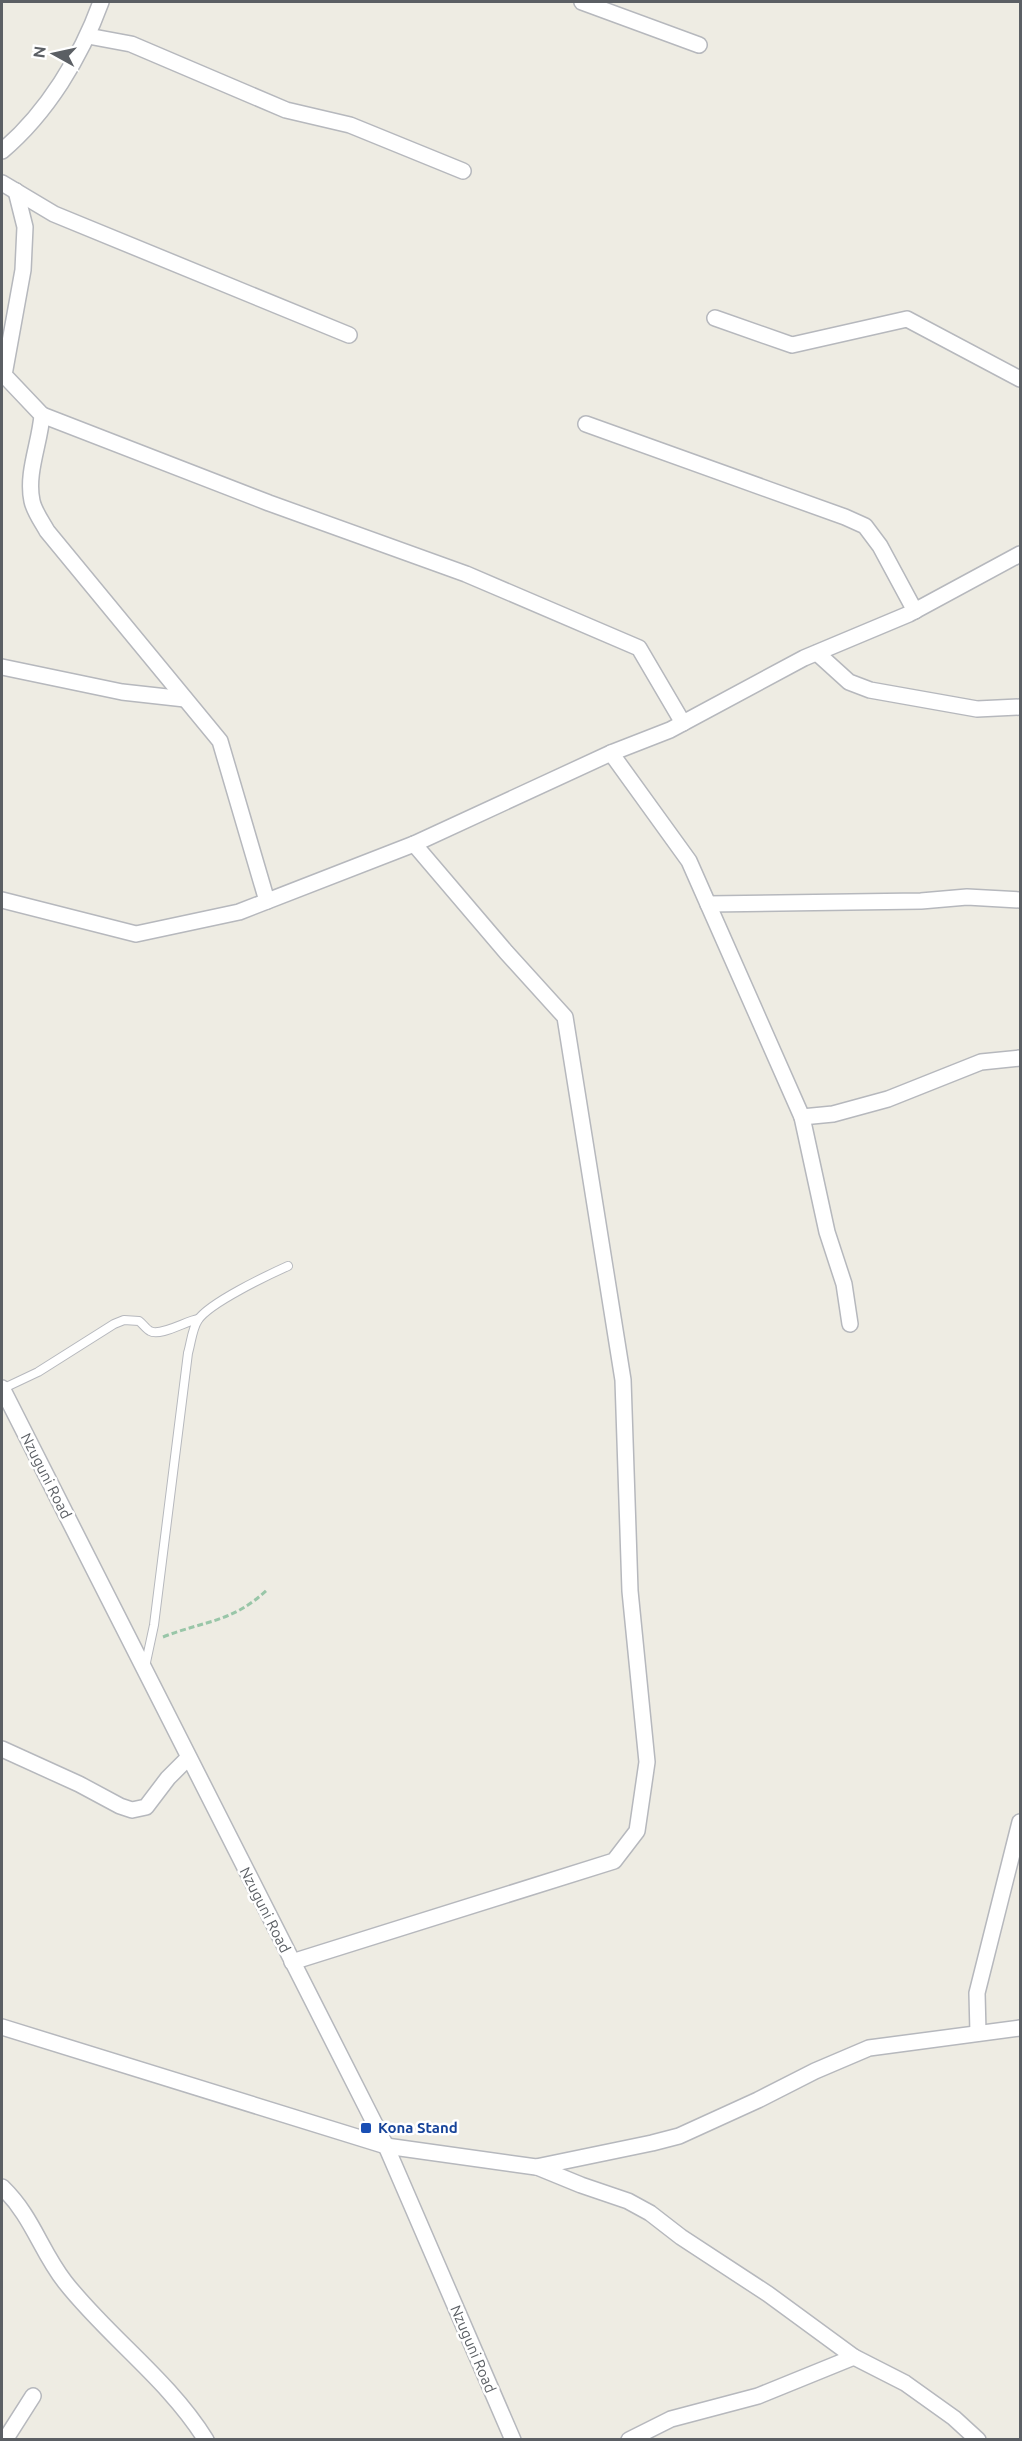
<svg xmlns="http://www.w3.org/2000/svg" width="1022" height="2441" font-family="Ubuntu,sans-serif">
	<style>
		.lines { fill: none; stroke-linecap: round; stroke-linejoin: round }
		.service-casing { stroke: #b6b8bd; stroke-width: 10 }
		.minor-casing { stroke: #b6b8bd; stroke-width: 18 }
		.path { stroke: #99c6a8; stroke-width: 3; stroke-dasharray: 6 3; stroke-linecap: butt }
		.service { stroke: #fff; stroke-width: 8 }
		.minor { stroke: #fff; stroke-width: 15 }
		.transit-dot { fill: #1a4fb4; stroke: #fff; stroke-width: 2 }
		.labels { text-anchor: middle; stroke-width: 5; stroke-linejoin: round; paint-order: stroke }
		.street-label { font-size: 15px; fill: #5b5f64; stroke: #fff }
		.transit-label { font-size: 15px; font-weight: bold; fill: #164399; stroke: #fff; text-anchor: start }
	</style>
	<rect width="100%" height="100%" fill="#eeece3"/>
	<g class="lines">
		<g class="service-casing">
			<g id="service">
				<path d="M2,1389l36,-17 76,-48 10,-4 15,1c4,3 7,8 11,10 10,6 36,-10 48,-12"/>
				<path d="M145,1667l9,-42 34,-272c3,-10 4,-24 10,-33 11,-17 70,-45 90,-54"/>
			</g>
		</g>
		<g class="minor-casing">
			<g id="minor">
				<polyline points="582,2 699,45"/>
				<polyline points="88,36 131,44 286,110 350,125 463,171"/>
				<path d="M2,151c45,-38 79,-94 99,-149"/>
				<polyline points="2,183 54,214 349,335"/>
				<path d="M16,191l9,36 -2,43 -19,105 38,40c-2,28 -16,58 -10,86 2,10 10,21 15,30l173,210 47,160"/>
				<polyline points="715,318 792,345 907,319 1020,379"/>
				<polyline points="42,415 269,503 466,574 639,648 683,723"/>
				<polyline points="586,424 845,517 865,526 880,546 915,611"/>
				<polyline points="817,653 849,682 870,690 977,709 1020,707"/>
				<polyline points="2,667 122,692 185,699"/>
				<polyline points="611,753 689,861 802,1117 833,1114 888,1099 981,1062 1020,1058"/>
				<polyline points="2,900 136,934 239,912 414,844 611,753 670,730 804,658 909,614 1020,554"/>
				<polyline points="708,904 921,901 967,897 1020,900"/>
				<polyline points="802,1117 827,1232 844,1284 850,1324"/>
				<polyline points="2,1388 386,2146 513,2440"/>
				<polyline points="2,1749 79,1784 120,1806 132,1810 146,1807 168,1778 188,1758"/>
				<polyline points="292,1962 614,1861 637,1831 647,1762 630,1591 623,1380 565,1017 506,952 414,844"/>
				<polyline points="2,2027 386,2146 536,2167 652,2143 679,2136 758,2100 815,2071 869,2048 1020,2028"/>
				<polyline points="978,2033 977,1993 1020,1822"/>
				<polyline points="537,2167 581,2185 628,2201 650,2213 681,2237 768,2294 854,2357 905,2383 954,2418 978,2440"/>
				<path d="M2,2187c31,30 38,63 63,95 43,55 103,97 141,158"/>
				<polyline points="5,2440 33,2396"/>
				<polyline points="629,2440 671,2419 758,2396 854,2357"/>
			</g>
		</g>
		<path class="path" d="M163,1637c43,-17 68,-14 104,-47"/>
		<use href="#service" class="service"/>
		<use href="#minor" class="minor"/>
	</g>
	<rect class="transit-dot" x="360" y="2122" width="12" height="12" rx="3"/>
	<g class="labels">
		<g class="street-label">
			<text transform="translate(46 1476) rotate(63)" y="5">Nzuguni Road</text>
			<text transform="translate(265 1910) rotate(63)" y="5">Nzuguni Road</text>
			<text transform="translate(473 2349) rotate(67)" y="5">Nzuguni Road</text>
		</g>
		<g class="transit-label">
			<text x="378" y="2133">Kona Stand</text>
		</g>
	</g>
	<rect width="1022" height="2441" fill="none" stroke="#5b5f64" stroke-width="6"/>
	<g transform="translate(54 54) rotate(278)" stroke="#ffffff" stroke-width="4.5" paint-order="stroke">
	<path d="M0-4.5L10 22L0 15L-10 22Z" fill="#5b5f64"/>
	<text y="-9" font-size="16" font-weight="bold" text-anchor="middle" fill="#5b5f64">N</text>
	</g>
</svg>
